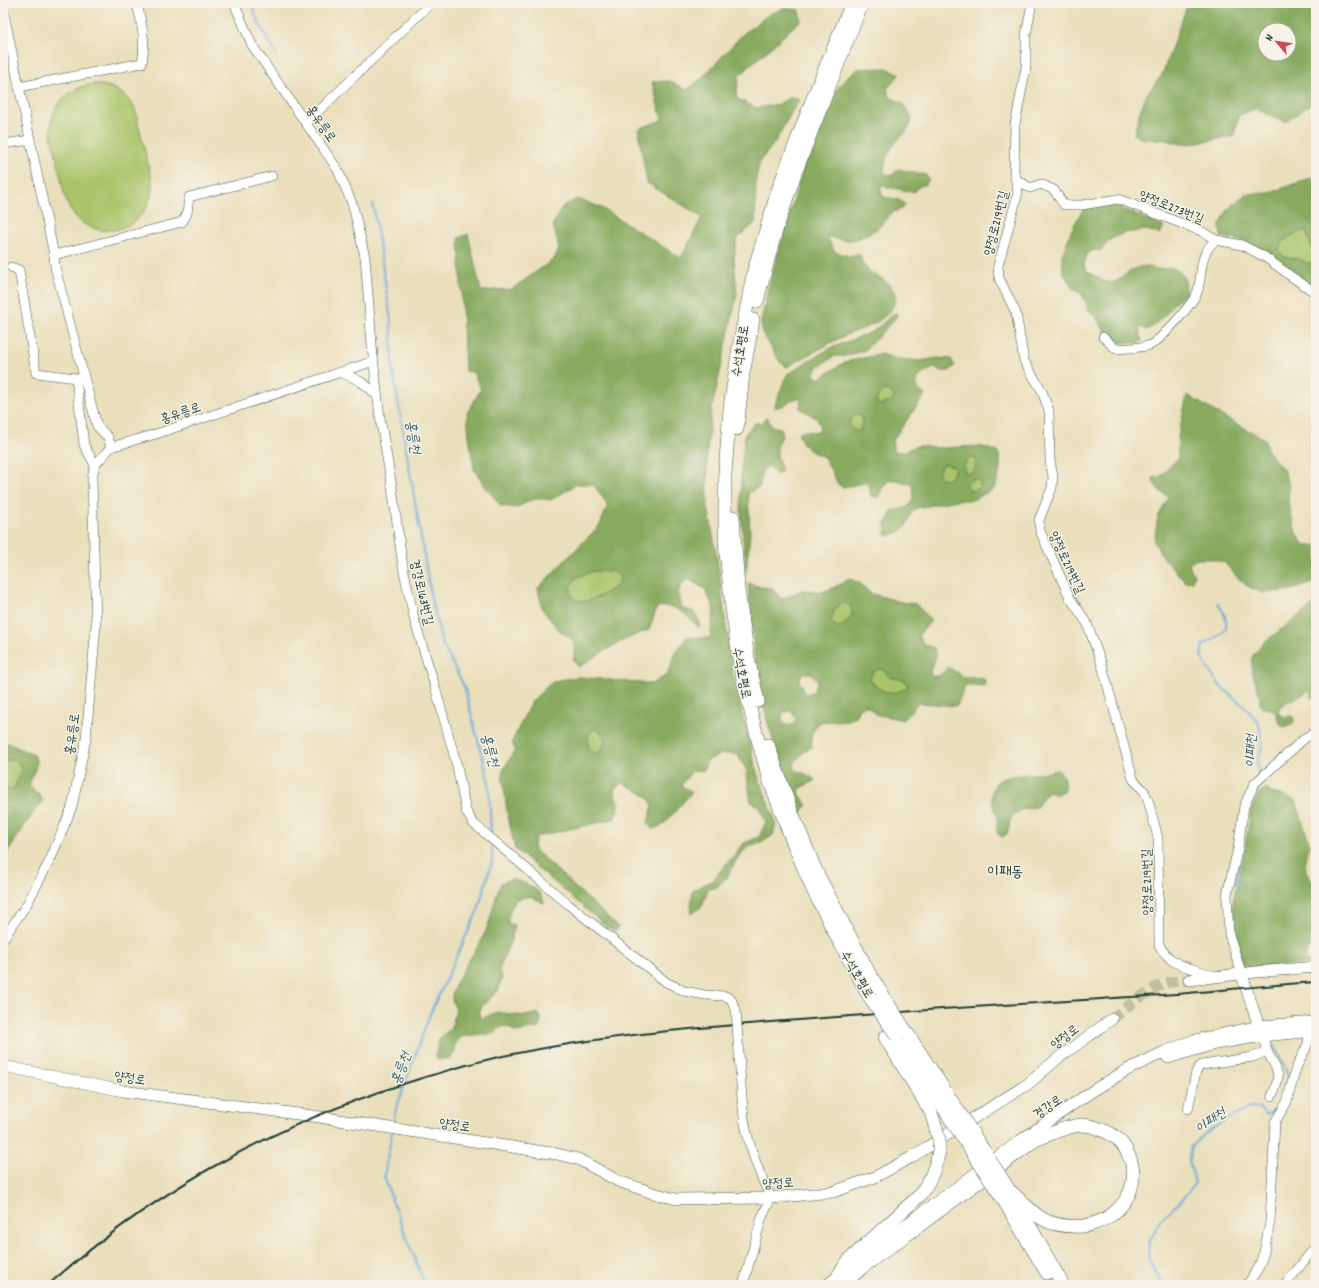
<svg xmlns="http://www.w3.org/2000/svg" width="1319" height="1288" font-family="Dekko,'Poor Story',sans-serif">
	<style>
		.green { fill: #aac46a; stroke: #64804f }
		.forest { fill: #87aa5e; stroke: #537449; fill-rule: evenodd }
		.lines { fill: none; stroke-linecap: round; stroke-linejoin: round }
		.stream { stroke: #65a9da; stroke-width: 2 }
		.major-tunnel { stroke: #c1bfa0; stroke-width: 11; stroke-dasharray: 11 5.5; stroke-linecap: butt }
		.minor-casing { stroke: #3d5548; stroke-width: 10 }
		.major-casing { stroke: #3d5548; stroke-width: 12 }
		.highway-casing { stroke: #3d5548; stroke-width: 14 }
		.minor { stroke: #fff; stroke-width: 9 }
		.major { stroke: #fff; stroke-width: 11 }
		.highway { stroke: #fff; stroke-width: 13 }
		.rail { stroke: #1f3d34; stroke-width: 2 }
		.minor-bridge-casing { stroke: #3d5548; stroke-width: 10; stroke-linecap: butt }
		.highway-bridge-casing { stroke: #3d5548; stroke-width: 14; stroke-linecap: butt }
		.minor-bridge { stroke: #fff; stroke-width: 9 }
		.highway-bridge { stroke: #fff; stroke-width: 13 }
		.labels { text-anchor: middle; stroke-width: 3; stroke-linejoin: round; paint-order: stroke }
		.street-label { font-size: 13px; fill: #1f3d34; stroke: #f7f3e8 }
		.water-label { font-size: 14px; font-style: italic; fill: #345d66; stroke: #f7f3e8 }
		.quarter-label { font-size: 15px; fill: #1f3d34; stroke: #f7f3e8 }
	</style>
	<rect width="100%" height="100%" fill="#f7f3e8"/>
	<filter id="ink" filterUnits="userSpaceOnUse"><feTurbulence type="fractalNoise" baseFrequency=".025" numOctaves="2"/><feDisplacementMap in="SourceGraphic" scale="8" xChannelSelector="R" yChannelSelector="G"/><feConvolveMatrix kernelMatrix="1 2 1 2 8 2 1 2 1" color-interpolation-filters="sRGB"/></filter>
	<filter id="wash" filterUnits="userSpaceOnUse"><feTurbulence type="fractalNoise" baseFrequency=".012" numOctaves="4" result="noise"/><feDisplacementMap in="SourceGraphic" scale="16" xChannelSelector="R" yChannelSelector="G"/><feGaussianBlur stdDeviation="0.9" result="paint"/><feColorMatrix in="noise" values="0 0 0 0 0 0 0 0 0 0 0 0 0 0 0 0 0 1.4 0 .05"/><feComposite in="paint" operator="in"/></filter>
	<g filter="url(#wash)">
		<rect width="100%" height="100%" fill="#eadfbb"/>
		<g class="green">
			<path d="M95,84c18,1 31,9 40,25 4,17 8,34 12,51 2,9 6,19 5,29 -2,21 -18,39 -39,41 -14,2 -29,-3 -38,-14 -11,-12 -12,-30 -16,-46 -2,-13 -8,-28 -8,-41 0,-26 20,-43 44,-45z"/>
			<path d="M1306,231l10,28 -7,5 -10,-5 -15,-2 -6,-7c5,-11 15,-17 28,-19z"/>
			<path d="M885,390l6,2 3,4 -1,4 -5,3 -8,2 -4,-3c1,-7 4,-9 9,-12z"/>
			<polygon points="857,414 861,416 863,422 859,432 851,429 849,425 850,419"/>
			<polygon points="972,458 976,459 975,470 969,474 965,473 964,465 967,460"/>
			<path d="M944,464l7,1 4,3c-2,7 -3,10 -10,12l-4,-2 -3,-5 3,-7z"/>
			<polygon points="973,479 978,480 981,482 980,486 977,490 973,491 968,489 966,483 969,481"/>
			<path d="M593,571h19l9,5 -2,8c-9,7 -38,26 -47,13 -1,-3 -1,-7 -2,-10l7,-10z"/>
			<polygon points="843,602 851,606 852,616 843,627 837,627 831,622 834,610"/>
			<path d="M879,668l5,2 5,7 15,3 4,7c-19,11 -24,5 -39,-7l4,-8z"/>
			<polygon points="595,729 601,732 605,741 602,750 595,754 588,747 588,734"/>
			<polygon points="8,760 14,760 19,763 21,770 15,787 10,790 4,789 3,787 3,763"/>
		</g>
		<g class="forest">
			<path d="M1188,3h128v99h-3l-27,20 -31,-13 -16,6 -5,21 -36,7 -17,1 -19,-5h-18l-10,-4 6,-24 7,-17 15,-19zM1265,30h24v24h-24z"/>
			<path d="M786,8l13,2 2,10 -62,56 -3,22 20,10 23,-4 11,-7 10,2 -9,14 -16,29 -15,19 -4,18 -1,44 -18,16 -3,20 3,36 -26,118 -4,39 1,54 10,59 15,112 24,96 19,50 -3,12 -10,7 -16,6 -9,9 -10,19 -11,11 -9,2 -6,17 -10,8 -1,-10 2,-14 20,-10 31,-37 15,-6 7,-15 -7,-16 -8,-4 -5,-33 -9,-15h-16l-14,7 -3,9 -12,1 -11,14 4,3 7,4 -29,33 -11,4 -4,-6 5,-18 -5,-8 -26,-15 -8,9c5,13 6,15 0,28l-79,18 -1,12 84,78 -2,4 -9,-4 -92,-78 -8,-37 -5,-40 13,-22 -3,-8 19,-40 22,-21 26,-4 73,7 15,-9 9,-23 11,-15 23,1 4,-29 -9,-20 -17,-10 -7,5 -3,10 4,14 12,4 6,10 -1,6c-14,-14 -21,-24 -42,-21l-8,23c-26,8 -47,22 -70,37l-5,-6v-17l-3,-6 -12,-8 -17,-21 -4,-21 62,-63 8,-20 -15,-21h-16l-26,16c-15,-3 -22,0 -34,8l-16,-2 -17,-21 -10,-16 -5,-33 -2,-23 14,-24 -8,-17 -8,-1 -6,-133 9,-4 13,57 31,-2 42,-30 5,-10 -6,-25 10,-18 15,-7 22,8 81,51 21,-41 -55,-34 -9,-54 24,-9 -10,-38 17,-1 18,9 14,-11 43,-46 27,-20zM593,571h19l8,5 -1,8c-9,7 -38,26 -47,12 -1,-2 -1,-7 -2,-9l7,-10zM595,729l6,3 4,9 -3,9 -7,3 -7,-6v-13z"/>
			<path d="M886,68l11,4 2,3 -12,14 3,8 13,6 9,16c-2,12 -12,17 -18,26 -6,7 -11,20 -10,29l8,1 6,-6 28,6 3,4 -3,5 -8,3 -4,5 -26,-5 -5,-2 -3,4 3,8 14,2 8,5 -3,5c-12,2 -14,10 -22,17 -5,5 -22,13 -29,14 -8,2 -16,-3 -24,-3l8,15 14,4 11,-1c1,4 2,9 5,12 9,10 24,12 29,25 7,16 -15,30 -27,35 -8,4 -16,5 -23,9 -19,10 -38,20 -57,31l-7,-5 -17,-28 -2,-11 7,-35 37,-126 28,-68 14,-17 11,-8z"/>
			<path d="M1316,176v82l-10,-27c-13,2 -23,8 -28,19l6,7 15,2 10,5 7,-5v29l-19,-12 -28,-23 -28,-12 -20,-4 -1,-12 8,-16 18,-15 24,-1z"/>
			<path d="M1113,205l51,22 -5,7 -12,-4 -23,3 -13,6 -10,11h-6l-8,3 -3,13c6,10 12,9 21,16 3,0 7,1 9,0 7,-2 15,-12 25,-15 8,-2 10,1 18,2 4,1 8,-1 12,-1 14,1 18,14 17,26l-14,11 -4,7 -5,5 -11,10 -6,3 -3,-3 -4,2 3,12 -4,2 -21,-1 -11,-9 -8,-13 -10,-11 -6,-15 -9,-5 -10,-17 -1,-17 10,-26 11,-20z"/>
			<path d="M897,313l-1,5 -31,32 -21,6h-9l-16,10 -6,8 6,5 26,-17 37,-8 11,4 26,3 19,-3 13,1 4,7 -6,5h-9l-6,-3 -9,4 -9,8 2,9 7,6 -33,46 2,10c12,3 13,-3 24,-5 10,-1 19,3 28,2 21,-1 31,-5 52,4 5,12 1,27 -5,38l-21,10h-15l-40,8 -6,6 -5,12 -7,6 -11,4 -3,-3 1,-10 6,-12c4,-1 12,-2 15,-4 8,-6 7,-16 4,-24 -8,0 -14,-4 -22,-3l-6,7 -4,9 -5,1 -3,-1 -2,-12c-10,-2 -17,3 -27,3l-4,-3 -14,-27 -12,-5 -9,-8 -5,-11 9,-2 12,1 1,-8 -4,-6 -16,-10 1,-9 -4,-1 -15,8 -8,2 12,-32 17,-12 28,-16 43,-17 19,-17zM885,390l6,2 3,3 -1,5 -5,3 -8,2 -4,-3c1,-7 4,-9 9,-12zM857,414l4,2 2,6 -4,10 -7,-3 -3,-4 1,-6zM972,458l4,1 -1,11 -6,4 -4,-1 -1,-8 3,-5zM944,464l7,1 4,3c-2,7 -3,10 -10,12l-4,-2 -3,-5 3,-7zM973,479l5,1 2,2v4l-3,4 -4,1 -5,-2 -2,-5 3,-3z"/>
			<path d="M1187,395l40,24 38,20 2,12 16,18 6,16 -1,16 8,32 10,13 10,-1v37l-25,8 -28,3 -16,-7 -12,-11 -10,-12 -12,-4h-16l-8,5 2,6 3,4 -2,7 -7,1 -22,-25 -9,-15 4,-25 11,-20c-8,-5 -15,-9 -16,-19l7,-1 18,-19v-21z"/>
			<path d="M767,416l4,10 10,2 2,7c-9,15 -7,19 -1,36l-5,4 -5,-6 -4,-3 -6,5 -2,15 -8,5 -4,1 2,41 -4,41 -5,-63v-41l4,-36 10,-11h7z"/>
			<path d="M849,579l11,4 10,10 30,9 16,2 15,17 -12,14 4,9 11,4 2,10 -6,12 1,6h8l9,-9 14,9 22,3 2,7 -21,-1 -8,21 -39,-3 -15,17 -28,-6 -6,-8 -10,1 -2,8 -9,5 -29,2 -8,13 1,12 -8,5 -10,11 1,7 11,4 10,6 -17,9 1,6 7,9 -6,10 -16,-37 -16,-50 -13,-52 -8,-92 13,4 11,1 10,11 20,-9 21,2 14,-6zM843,602l8,4 1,10 -9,10 -6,1 -6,-5 3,-12zM879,669l5,1 5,7 15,3 4,7c-19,11 -25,5 -39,-7l4,-8zM802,673h9l7,8 -5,11 -7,2 -4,-4 1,-4 -4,-4zM791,710l5,8 -2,6 -6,2 -6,-5v-7z"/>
			<path d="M1316,603v94l-5,1 -1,-8c-4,2 -8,6 -12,7 -8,4 -15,5 -20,13l2,5 5,2 6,-2 3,2v5l-4,4 -7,1c-5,-5 -5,-10 -8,-15 -4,-4 -10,-3 -15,-7v-9l-8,-24v-15l10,-13z"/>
			<path d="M3,741l31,14 3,8 -8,23 12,11 2,5 -9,9 -31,49v-73l2,2 5,1 5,-3 6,-17 -2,-7c-6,-4 -10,-4 -16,0z"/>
			<path d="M1057,770c8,4 9,12 6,21l-8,4 -6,-4 -6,6 -6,10c-11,2 -23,2 -27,14 -1,4 -1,9 -3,13l-5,3c-9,-4 -3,-14 -5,-22 -1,-5 -5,-9 -5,-15 -1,-6 1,-15 6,-19 12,-8 43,-6 59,-11z"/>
			<path d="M1267,788l3,5 11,2 15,6 14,44c-7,17 -7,20 2,37l4,-3v59l-3,2 -9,19 6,5 -67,4 -3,-14 -8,-20 1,-32 11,-48 7,-44 9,-18z"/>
			<path d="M511,879c12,3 31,9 33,24l-15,-7 -14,4c-3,8 -8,15 -7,23l6,2c-1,18 -12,31 -15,48l3,5 -4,13 -16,15 -3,8 2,5 15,-7 30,4 12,-3 3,5 -1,10 -25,4 -5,-4 -6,-2 -6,3 -3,4 -8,2 -4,-1 -22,3 -7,9 1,6 -4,6 -13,2 -3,-3 4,-18 12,-11 5,-19c-4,-6 -5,-11 -3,-18 7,-21 23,-38 32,-58 7,-16 9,-33 16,-50z"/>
		</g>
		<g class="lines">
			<g class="stream">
				<polyline points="251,3 257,19 276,54"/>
				<polyline points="373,204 391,321 393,371 431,597 442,643 464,686 489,783 491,835"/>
				<path d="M1218,603c17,26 7,29 -15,42l-2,10 5,11 15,21 23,19 15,17 3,24 -5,15 2,14"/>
				<polyline points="1250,803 1261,782"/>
				<polyline points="1235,885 1239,864"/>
				<polyline points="1274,1045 1288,1075 1283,1098"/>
				<polyline points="393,1124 396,1109 430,1014 478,910 492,861 492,843"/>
				<polyline points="392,1132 384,1176 392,1200 425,1285"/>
				<polyline points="1163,1285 1148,1258 1149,1243 1160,1220 1183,1199 1195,1183 1189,1160 1191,1146 1211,1129 1250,1107 1259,1108 1266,1115 1277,1109 1282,1102"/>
			</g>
		</g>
	</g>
	<g filter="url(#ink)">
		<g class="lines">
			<polyline class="major-tunnel" points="1112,1019 1136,1000 1163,983 1189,980"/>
			<g class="minor-casing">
				<g id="minor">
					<polyline points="234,3 252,45 338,170 353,206 365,257 373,357 380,417 392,487 403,567 415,622 436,690 457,766 466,811 473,823 569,905 666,982 684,991 705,995 725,996 731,999 736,1010"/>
					<path d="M1032,3l-6,32v32l-11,58 -1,45 4,23 -20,73 1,12 17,35 8,48 18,30 7,20 1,50 3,16 -1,11 -13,32 1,11 30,67 17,25 15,42 31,114 11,12 4,9 10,38 1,107c14,25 34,21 57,32"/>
					<polyline points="3,9 54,255 55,267 97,426 108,437 111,447"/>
					<path d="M19,87l123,-24c4,-23 0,-37 -5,-60"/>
					<polyline points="306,123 431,3"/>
					<polyline points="3,144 30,140"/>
					<polyline points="1016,179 1030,188 1041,184 1054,190 1064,205 1082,205 1118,199 1201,231 1216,240 1242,245 1265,257 1292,277 1316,293"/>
					<polyline points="54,255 182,222 187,214 189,197 272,176"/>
					<polyline points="11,267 19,270 36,373 76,378 84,445 95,465"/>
					<path d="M1103,337l13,12c8,-1 28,-1 34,-4 11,-5 45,-43 48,-55 5,-19 0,-35 18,-50"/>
					<path d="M340,372c17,7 26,11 38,25"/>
					<polyline points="3,939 27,904 51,858 72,807 86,739 96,625 92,478 95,465 111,447 156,434 374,361"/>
					<polyline points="1242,975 1229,934 1227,895 1238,848 1244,806 1255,783 1305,738 1316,732"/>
					<path d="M1267,1051c11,21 15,22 5,45"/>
					<path d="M739,1053c1,18 2,37 4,55 2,29 15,64 28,90l-9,19 -19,68"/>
					<polyline points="1188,1109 1196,1072 1198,1068 1202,1065 1253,1057 1267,1051 1262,1036"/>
					<polyline points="1247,1285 1259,1267 1264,1252 1270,1222 1275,1122 1287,1102 1296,1068 1308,1044 1309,1031"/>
					<polyline points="1285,1285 1316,1246"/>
				</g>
			</g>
			<g class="major-casing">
				<g id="major">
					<polyline points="1242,975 1261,1033"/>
					<polyline points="1189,980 1256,972 1316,967"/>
					<polyline points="1168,1058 1215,1044 1262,1036 1316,1031"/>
					<polyline points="3,1066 123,1091 313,1116 557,1154 578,1159 618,1181 653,1193 676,1199 771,1198 833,1192 875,1177 910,1158 1028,1084 1057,1059 1112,1019"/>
					<polyline points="827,1285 889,1237 1021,1140 1094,1090 1127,1070 1164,1052 1195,1040 1259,1026 1316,1022"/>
					<polyline points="844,1285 863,1268 1045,1134"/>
				</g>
			</g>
			<g class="highway-casing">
				<g id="highway">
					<polyline points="852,3 813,98 779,187 754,270 739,347 730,408 725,473 725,543 732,608 740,666 755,729 770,782 792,840 813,890 839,941 869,996"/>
					<polyline points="757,301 774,237 795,173 862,3"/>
					<polyline points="737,429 743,374 753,320"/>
					<polyline points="733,517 738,589 748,658 758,701"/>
					<polyline points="768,745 792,813 816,871 868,971 882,994"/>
					<polyline points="897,1036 952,1121"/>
					<polyline points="909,1036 961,1115"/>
					<polyline points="885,1037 931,1112 936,1129"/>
					<path d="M1009,1190c10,8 22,22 32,28 13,8 27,9 42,8 34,-4 62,-38 45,-72 -5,-12 -14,-20 -26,-24 -6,-3 -14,-5 -21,-5 -15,1 -30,9 -43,14"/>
					<polyline points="1001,1196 1047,1273"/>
					<polyline points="1015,1200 1063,1285"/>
					<path d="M839,1274l10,-14 70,-64c11,-14 17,-28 20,-45"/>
				</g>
			</g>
			<use href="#minor" class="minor"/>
			<use href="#major" class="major"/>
			<use href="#highway" class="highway"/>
			<path class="rail" d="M48,1285c116,-102 237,-166 384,-210 24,-7 47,-14 71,-19 123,-26 248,-32 373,-42 100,-8 200,-13 300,-20 47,-4 93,-9 140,-12"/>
			<g class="minor-bridge-casing">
				<polyline id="minor-bridge" points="736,1010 739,1053"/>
			</g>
			<g class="highway-bridge-casing">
				<g id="highway-bridge">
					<polyline points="882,994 909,1036"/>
					<polyline points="869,996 897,1036"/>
					<polyline points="961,1115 1009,1190"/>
					<polyline points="952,1121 1001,1196"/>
					<polyline points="936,1129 939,1139 939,1151"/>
				</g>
			</g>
			<use href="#minor-bridge" class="minor-bridge"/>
			<use href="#highway-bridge" class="highway-bridge"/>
		</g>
	</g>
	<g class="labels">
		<g class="street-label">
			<text transform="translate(322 123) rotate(55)" y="5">홍유릉로</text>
			<text transform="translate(1172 206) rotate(22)" y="5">양정로273번길</text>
			<text transform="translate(995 223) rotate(-76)" y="5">양정로219번길</text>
			<text transform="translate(739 351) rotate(-81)" y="5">수석호평로</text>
			<text transform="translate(180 412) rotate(-18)" y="5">홍유릉로</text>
			<text transform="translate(1068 562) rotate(65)" y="5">양정로219번길</text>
			<text transform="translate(423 592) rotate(77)" y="5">경강로163번길</text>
			<text transform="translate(743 673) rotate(79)" y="5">수석호평로</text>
			<text transform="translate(71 734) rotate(-82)" y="5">홍유릉로</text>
			<text transform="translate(1146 882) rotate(-91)" y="5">양정로219번길</text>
			<text transform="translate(858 974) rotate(60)" y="5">수석호평로</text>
			<text transform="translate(1064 1036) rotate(-37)" y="5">양정로</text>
			<text transform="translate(130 1077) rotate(9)" y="5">양정로</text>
			<text transform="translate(1047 1106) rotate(-34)" y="5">경강로</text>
			<text transform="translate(455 1124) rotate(9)" y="5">양정로</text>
			<text transform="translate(778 1182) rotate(-3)" y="5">양정로</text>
		</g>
		<g class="water-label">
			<text transform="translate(414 437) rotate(81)" y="5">홍릉천</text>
			<text transform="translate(491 750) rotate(75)" y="5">홍릉천</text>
			<text transform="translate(1250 751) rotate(-89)" y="5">이패천</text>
			<text transform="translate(400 1068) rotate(-70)" y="5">홍릉천</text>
			<text transform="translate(1210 1120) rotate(-35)" y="5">이패천</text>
		</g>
		<g class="quarter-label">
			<text x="1005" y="876">이패동</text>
		</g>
	</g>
	<rect width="1319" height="1288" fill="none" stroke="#f7f3e8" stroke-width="16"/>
	<g transform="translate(1277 42) rotate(299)"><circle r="19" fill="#f7f3e8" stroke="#a1aaa0"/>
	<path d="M0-3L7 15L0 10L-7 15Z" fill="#d1495b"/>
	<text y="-6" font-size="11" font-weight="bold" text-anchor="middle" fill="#1f3d34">N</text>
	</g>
</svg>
